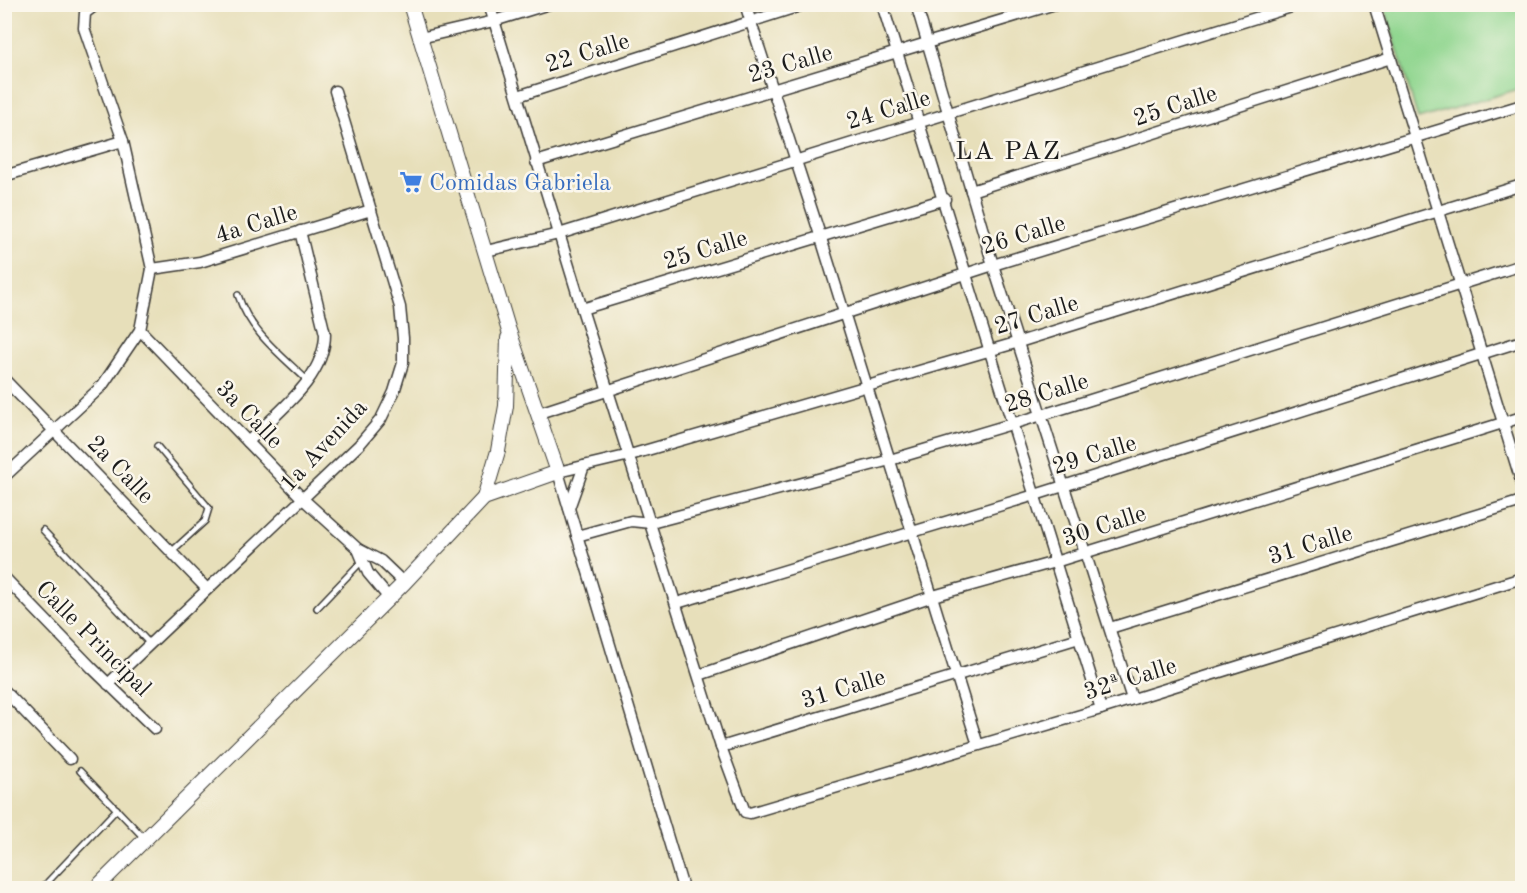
<svg xmlns="http://www.w3.org/2000/svg" width="1527" height="893" font-family="'Old Standard TT',serif">
	<style>
		.green { fill: #90d68f; stroke: #567956; stroke-width: 1.5 }
		.lines { fill: none; stroke-linecap: round; stroke-linejoin: round }
		.service-casing { stroke: #3a3934; stroke-width: 8 }
		.minor-casing { stroke: #3a3934; stroke-width: 13 }
		.tertiary-casing { stroke: #3a3934; stroke-width: 16 }
		.service { stroke: #fff; stroke-width: 5 }
		.minor { stroke: #fff; stroke-width: 10 }
		.tertiary { stroke: #fff; stroke-width: 14 }
		.labels { text-anchor: middle; stroke-width: 5; stroke-linejoin: round; paint-order: stroke }
		.street-label { font-size: 24px; fill: #1c1c1c; stroke: #fbf7ec }
		.shop-label { font-size: 24px; fill: #366cbe; stroke: #fbf7ec; text-anchor: start }
		.neighbourhood-label { font-size: 26px; letter-spacing: 1.5px; fill: #1c1c1c; stroke: #fbf7ec }
	</style>
	<rect width="100%" height="100%" fill="#fbf7ec"/>
	<filter id="ink" filterUnits="userSpaceOnUse"><feTurbulence type="fractalNoise" baseFrequency=".0167" numOctaves="2"/><feDisplacementMap in="SourceGraphic" scale="12" xChannelSelector="R" yChannelSelector="G"/><feConvolveMatrix kernelMatrix="1 2 1 2 8 2 1 2 1" color-interpolation-filters="sRGB"/></filter>
	<filter id="wash" filterUnits="userSpaceOnUse"><feTurbulence type="fractalNoise" baseFrequency=".008" numOctaves="4" result="noise"/><feDisplacementMap in="SourceGraphic" scale="24" xChannelSelector="R" yChannelSelector="G"/><feGaussianBlur stdDeviation="1.35" result="paint"/><feColorMatrix in="noise" values="0 0 0 0 0 0 0 0 0 0 0 0 0 0 0 0 0 1.4 0 .05"/><feComposite in="paint" operator="in"/></filter>
	<g filter="url(#wash)">
		<rect width="100%" height="100%" fill="#e7dfba"/>
		<polygon class="green" points="1384,5 1522,5 1522,88 1418,119"/>
	</g>
	<g filter="url(#ink)">
		<g class="lines">
			<g class="service-casing">
				<g id="service">
					<path d="M238,295c12,37 42,59 70,86"/>
					<polyline points="157,446 209,508 205,521 171,552"/>
					<polyline points="43,530 150,644"/>
					<polyline points="317,608 362,561"/>
					<polyline points="80,771 145,839"/>
					<polyline points="42,888 117,809"/>
				</g>
			</g>
			<g class="minor-casing">
				<g id="minor">
					<polyline points="489,4 582,309 721,747 745,812 750,813 1101,709 1522,578"/>
					<polyline points="745,4 820,235 978,745"/>
					<polyline points="882,4 1101,709"/>
					<polyline points="916,4 993,265 1132,699"/>
					<polyline points="1374,4 1522,484"/>
					<polyline points="420,38 494,21 549,4"/>
					<polyline points="518,96 806,4"/>
					<polyline points="536,162 1055,4"/>
					<polyline points="4,176 123,141"/>
					<polyline points="971,191 1391,58"/>
					<polyline points="486,251 559,234 1301,4"/>
					<polyline points="152,269 200,262 371,210"/>
					<polyline points="582,309 945,199"/>
					<polyline points="140,330 303,499 358,549 381,561 404,583"/>
					<polyline points="4,379 207,589"/>
					<polyline points="539,413 993,265 1522,105"/>
					<path d="M248,442c29,-30 77,-63 77,-108l-25,-103"/>
					<polyline points="4,477 102,386 140,330 152,269 123,141 84,28 85,13 97,4"/>
					<polyline points="569,508 584,466"/>
					<polyline points="577,536 631,521 651,523 890,460 1042,415 1522,265"/>
					<polyline points="358,549 368,573 389,598"/>
					<polyline points="4,577 92,668 155,729"/>
					<polyline points="677,603 1035,495 1522,341"/>
					<polyline points="1110,628 1522,501"/>
					<polyline points="699,675 933,596 1055,562 1522,417"/>
					<polyline points="108,684 359,445 381,419 394,392 403,363 403,338 400,307 335,91"/>
					<polyline points="4,690 70,759"/>
					<polyline points="721,747 1079,638"/>
					<polyline points="683,888 558,472 630,455 1019,342 1522,185"/>
				</g>
			</g>
			<g class="tertiary-casing">
				<g id="tertiary">
					<polyline points="484,498 498,451 506,406 508,338"/>
					<polyline points="96,888 404,583 484,498 558,472 508,328 410,4"/>
				</g>
			</g>
			<use href="#service" class="service"/>
			<use href="#minor" class="minor"/>
			<use href="#tertiary" class="tertiary"/>
		</g>
	</g>
	<defs>
		<g id="supermarket-bare" transform="scale(1.8)"><path d="M-6-5.5h2.5l.6 2H6L4.5 2H-2.5L-4.4-4H-6ZM-1.5 3.2a1.3 1.3 0 1 0 .1 0ZM3 3.2a1.3 1.3 0 1 0 .1 0Z" fill="#3f7fe0" stroke="#fbf7ec" stroke-width="2.5" paint-order="stroke"/></g>
	</defs>
	<g fill-rule="evenodd">
		<use href="#supermarket-bare" x="411" y="182"/>
	</g>
	<g class="labels">
		<g class="street-label">
			<text transform="translate(587 52) rotate(-17)" y="8">22 Calle</text>
			<text transform="translate(790 63) rotate(-16)" y="8">23 Calle</text>
			<text transform="translate(1175 105) rotate(-18)" y="8">25 Calle</text>
			<text transform="translate(888 109) rotate(-17)" y="8">24 Calle</text>
			<text transform="translate(256 223) rotate(-17)" y="8">4a Calle</text>
			<text transform="translate(1023 234) rotate(-17)" y="8">26 Calle</text>
			<text transform="translate(705 249) rotate(-17)" y="8">25 Calle</text>
			<text transform="translate(1036 314) rotate(-17)" y="8">27 Calle</text>
			<text transform="translate(1046 392) rotate(-17)" y="8">28 Calle</text>
			<text transform="translate(250 414) rotate(46)" y="8">3a Calle</text>
			<text transform="translate(323 445) rotate(-47)" y="8">1a Avenida</text>
			<text transform="translate(1094 454) rotate(-17)" y="8">29 Calle</text>
			<text transform="translate(121 469) rotate(46)" y="8">2a Calle</text>
			<text transform="translate(1104 525) rotate(-18)" y="8">30 Calle</text>
			<text transform="translate(1310 544) rotate(-17)" y="8">31 Calle</text>
			<text transform="translate(94 638) rotate(45)" y="8">Calle Principal</text>
			<text transform="translate(1130 678) rotate(-17)" y="8">32ª Calle</text>
			<text transform="translate(843 688) rotate(-17)" y="8">31 Calle</text>
		</g>
		<g class="shop-label">
			<text x="429" y="190">Comidas Gabriela</text>
		</g>
		<g class="neighbourhood-label">
			<text x="1008" y="159">LA PAZ</text>
		</g>
	</g>
	<rect width="1527" height="893" fill="none" stroke="#fbf7ec" stroke-width="24"/>
</svg>
